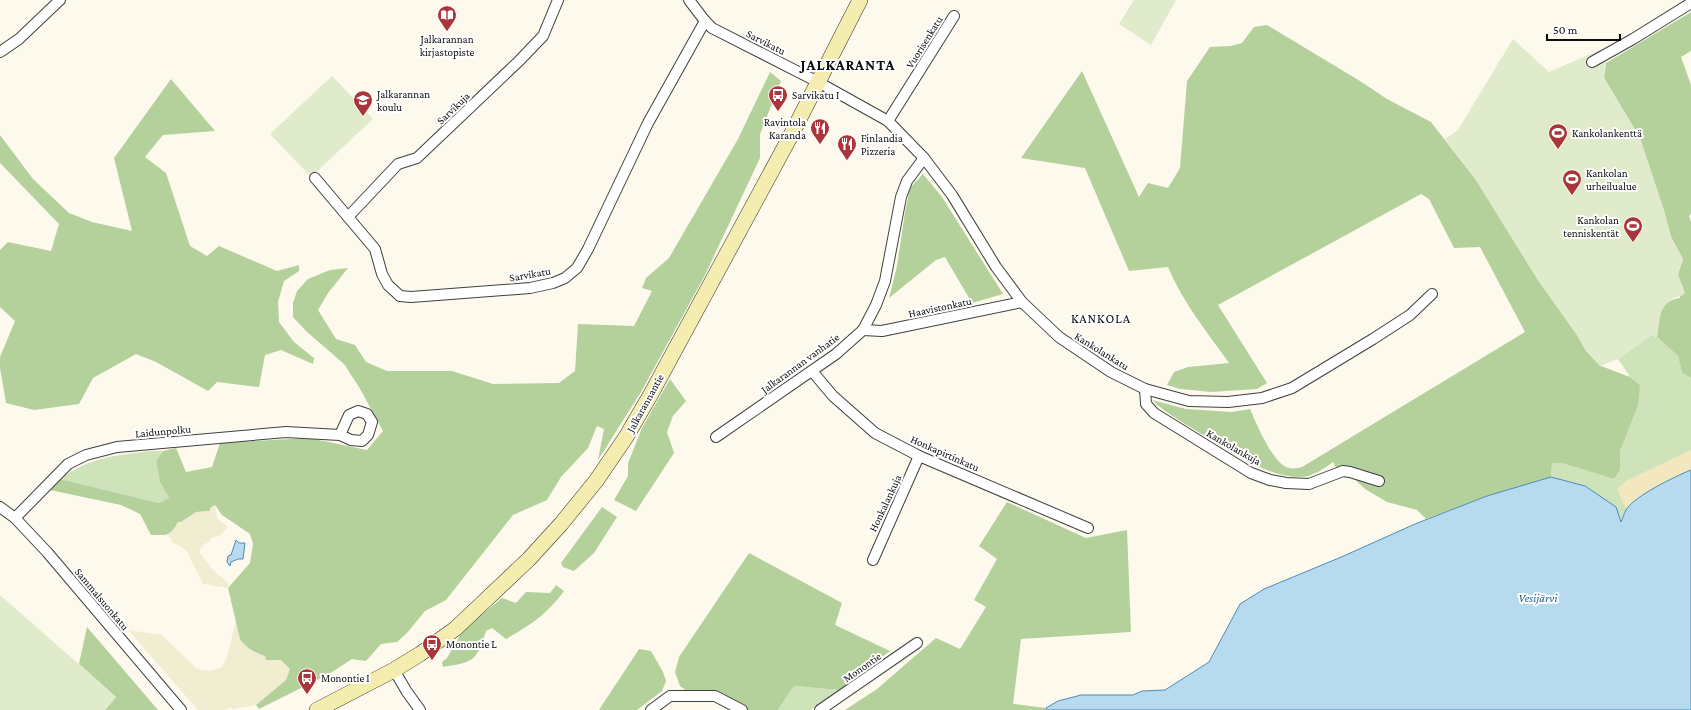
<svg xmlns="http://www.w3.org/2000/svg" width="1691" height="710" font-family="'Crimson Pro',serif">
	<style>
		.farmland { fill: #f0edd0 }
		.green { fill: #cfe3bb }
		.forest { fill: #b4d19c }
		.sand { fill: #f3e7bf }
		.pitch { fill: #e0ebcb }
		.water { fill: #b8daee; stroke: #488dbc }
		.lines { fill: none; stroke-linecap: round; stroke-linejoin: round }
		.street-casing { stroke: #3f3f3f; stroke-width: 12 }
		.secondary-casing { stroke: #2e2e2e; stroke-width: 16 }
		.street { stroke: #fff; stroke-width: 10 }
		.secondary { stroke: #f5edb0; stroke-width: 15 }
		.labels { text-anchor: middle; stroke-width: 4; stroke-linejoin: round; paint-order: stroke }
		.poi-label { font-size: 11px; fill: #0c0c0c; stroke: #fff; text-anchor: start }
		.street-label { font-size: 11px; fill: #0c0c0c; stroke: #fff }
		.water-label { font-size: 12px; font-style: italic; fill: #25608d; stroke: #fff }
		.quarter-label { font-size: 13px; letter-spacing: 1px; fill: #0c0c0c; stroke: #fff }
		.district-label { font-size: 15px; font-weight: bold; letter-spacing: 1px; fill: #0c0c0c; stroke: #fff }
	</style>
	<rect width="100%" height="100%" fill="#fdfaed"/>
	<g class="farmland">
		<polygon points="215,505 217,518 228,527 219,536 211,538 210,542 204,544 200,550 200,553 213,570 228,583 228,588 203,584 188,553 183,548 172,542 171,539 167,535 173,531 178,522 181,522 196,512 206,512 210,508"/>
		<polygon points="236,620 240,639 256,653 281,660 290,669 286,680 256,705 233,709 229,708 227,710 198,710 128,630 162,635 197,669 211,671 222,667 227,657"/>
	</g>
	<g class="green">
		<path d="M1651,335l6,2 21,19 4,17 9,5v92c-18,8 -51,23 -64,38 -3,4 -4,10 -6,14l-70,-45 1,-14h10l52,16 6,-9v-19l20,-66 -10,-8 -12,-18z"/>
		<path d="M149,451h14l-7,10 4,21 9,16 -10,5 -99,-24c31,-22 53,-23 89,-28z"/>
		<polygon points="794,686 839,690 811,710 778,710"/>
	</g>
	<g class="forest">
		<path d="M1691,12v39l-10,6 10,28v129l-2,2 2,6v156l-9,-5 -4,-17 -21,-19c3,-19 1,-36 23,-39l-2,-24 5,-15 -12,-22 -7,-26 -24,-73 -36,-60 2,-15z"/>
		<path d="M1267,25l93,56 27,18 44,23 45,58 62,100 39,55 9,16 15,15 29,11 10,8 -2,20 -18,46v19l-6,9 -52,-16h-10l-1,14 -64,19 -61,23 -9,-9 -30,-8 -22,-13 -11,-10 -14,-3 -7,-14c-9,7 -21,15 -33,15 -30,1 -70,-25 -95,-41 -18,-11 -37,-21 -53,-36l34,9 46,3 18,-3c6,14 24,57 39,59 4,1 9,0 13,-1l223,-135 -45,-85 -26,1 -25,-49 -8,-5 -203,111 49,78 -10,6 -46,3 -31,-3 -13,-4 7,-13 14,-5 41,-4c-22,-31 -47,-62 -61,-96l-39,4 -44,-103 -64,-10 61,-87 57,126 9,-14 20,5 12,-20 7,-87 23,-34 21,-1 11,-3 12,-16z"/>
		<path d="M770,72l11,9 -21,53v24l-55,117 -64,117 -43,68 6,-31 -7,-3 -9,22 -27,29 -14,23 -34,15 -67,85 -21,11 -18,22 -10,9 -16,2 -15,17 -14,-2 -23,15 -70,35 -3,-4 30,-25 4,-11 -9,-9h-15l-1,-4c-10,-3 -20,-9 -25,-17l-12,-51 22,-25 3,-19 -3,-10 -28,-19 -7,-10 -5,3v3l-14,1 -15,10h-3c-8,15 -11,13 -27,13l-11,-21 -19,-9 -71,-15 10,-11 99,24 10,-5 -9,-16 -4,-21 7,-10 13,-3 10,24 26,-5 8,-24 89,-5 58,12 16,-19 -24,-44 -15,-23 -38,-33 -13,-14v-14l4,-12 11,-12 22,-9 18,-2 -20,25 -10,17 18,29 19,6 11,17 21,9h65l41,13 66,-1 16,-12 3,-47 56,2 18,-35 -10,-3 4,-10 23,-20 69,-119z"/>
		<polygon points="171,79 215,131 163,135 145,157 166,173 190,246 207,256 219,246 277,271 299,265 299,271 284,281 278,302 279,322 294,342 314,358 313,364 281,350 265,355 259,387 217,382 208,391 156,362 136,354 93,378 79,404 34,410 6,403 0,368 0,357 15,321 0,307 0,250 8,242 51,251 59,224 0,163 0,135 33,179 69,213 92,222 132,231 114,158"/>
		<polygon points="923,174 942,197 1003,294 972,303 945,257 936,260 889,298 897,266 905,212 910,188"/>
		<polygon points="670,379 686,401 673,416 667,432 674,453 636,511 614,500 628,476 628,463 642,428"/>
		<polygon points="1007,502 1086,538 1127,530 1131,632 1021,639 1013,704 1046,708 1047,710 845,710 877,689 936,638 960,649 986,607 974,600 997,559 979,546"/>
		<polygon points="602,507 617,517 594,553 574,571 563,567 561,563"/>
		<polygon points="749,553 842,603 835,625 890,651 839,690 794,686 778,710 744,710 692,695 680,686 675,672 679,657"/>
		<path d="M556,585l8,6c-18,24 -32,33 -58,48l-14,-11 -6,3c-9,30 -12,31 -43,36l-1,-5 5,-4 16,-28 39,-32 14,5 10,-11 24,1z"/>
		<polygon points="87,627 158,710 105,710 116,697 79,664"/>
		<polygon points="639,649 651,651 663,672 666,681 662,691 637,710 599,710"/>
	</g>
	<path class="sand" d="M1691,450v20c-23,10 -48,22 -65,39l-9,-20 11,-9z"/>
	<g class="pitch">
		<polygon points="1134,0 1176,0 1151,45 1119,24"/>
		<path d="M1513,39l36,33 51,-22 6,13 -2,15 36,60 24,73 7,26 12,22 -5,15 7,19c-5,5 -8,3 -13,6 -14,8 -13,24 -15,38l-6,-2 -33,24 -18,7 -14,-15 -9,-16 -39,-55 -62,-100 -31,-41 13,-9z"/>
		<polygon points="332,76 373,119 311,177 270,134"/>
		<polygon points="0,595 116,697 105,710 0,710"/>
	</g>
	<g class="water">
		<path d="M1691,470v240h-644l-1,-2 12,-7 23,-6h52l9,-4 23,-1 44,-28 31,-58 24,-15 75,-31 76,-34 72,-28 64,-19 34,9 31,21 5,15c2,-4 3,-9 5,-12 8,-14 50,-34 65,-40z"/>
		<polygon points="236,540 239,543 245,543 243,559 238,559 231,562 230,566 227,562 228,556 231,555"/>
	</g>
	<g class="lines">
		<g class="street-casing">
			<g id="street">
				<polyline points="689,0 705,21"/>
				<polyline points="0,52 19,39 60,0"/>
				<polyline points="1592,62 1633,39 1691,3"/>
				<polyline points="888,121 954,16"/>
				<polyline points="315,178 375,249 382,274 388,285 400,296 411,297 530,288 553,283 565,278 577,268 588,249 648,123 705,21 712,28 818,82 888,121 924,158 952,195 996,267 1022,302 1059,337 1111,372 1145,389 1189,401 1228,402 1262,398 1292,388 1373,339 1410,315 1432,294"/>
				<polyline points="348,217 398,164 417,158 519,61 543,36 558,0"/>
				<polyline points="863,330 882,331 1022,302"/>
				<polyline points="812,371 833,396 875,433 919,456 1088,528"/>
				<polyline points="1145,389 1146,404 1154,413 1251,473 1270,480 1286,483 1309,484 1343,471 1350,472 1379,481"/>
				<polyline points="716,437 836,354 863,330 876,305 885,281 901,197 907,181 924,158"/>
				<polyline points="0,507 15,518 47,552 181,710"/>
				<polyline points="15,518 68,464 86,455 117,447 286,432 340,435 351,440 362,441 368,435 372,422 367,414 358,411 349,415 340,435"/>
				<polyline points="873,560 919,456"/>
				<polyline points="394,670 407,692 420,710"/>
				<polyline points="651,710 670,696 715,696 742,710"/>
				<polyline points="820,710 917,643"/>
			</g>
		</g>
		<g class="secondary-casing">
			<polyline id="secondary" points="317,710 394,670 420,654 455,629 529,559 561,524 596,481 626,437 651,394 789,139 860,0"/>
		</g>
		<use href="#street" class="street"/>
		<use href="#secondary" class="secondary"/>
	</g>
	<defs>
		<g id="library-pin" transform="scale(1)"><path d="M0 17L-7.5 6A9.5 9.5 0 1 1 7.5 6Z" fill="#aa363b" stroke="#fff"/><path d="M-6-4Q-3-5.5-.7-3.5V5Q-3 3-6 4ZM6-4Q3-5.5 .7-3.5V5Q3 3 6 4Z" fill="#fff"/></g>
		<g id="bus-pin" transform="scale(1)"><path d="M0 17L-7.5 6A9.5 9.5 0 1 1 7.5 6Z" fill="#aa363b" stroke="#fff"/><path d="M-5-6H5V4H4V6H2V4H-2V6H-4V4H-5ZM-3.5-4V0h7V-4ZM-3.5 1.2v1.5H-2V1.2ZM2 1.2v1.5H3.5V1.2Z" fill="#fff"/></g>
		<g id="school-pin" transform="scale(1)"><path d="M0 17L-7.5 6A9.5 9.5 0 1 1 7.5 6Z" fill="#aa363b" stroke="#fff"/><path d="M0-5L7-2L0 1L-7-2ZM-4 1L0 2.5L4 1V4Q0 6-4 4Z" fill="#fff"/></g>
		<g id="restaurant-pin" transform="scale(1)"><path d="M0 17L-7.5 6A9.5 9.5 0 1 1 7.5 6Z" fill="#aa363b" stroke="#fff"/><path d="M-5-6h1v4h1v-4h1v4h1v-4h1v5L-1.5 .5V6h-2V.5L-5-1ZM5-6V6H3V1.5H1.5Q1.5-4 5-6Z" fill="#fff"/></g>
		<g id="stadium-pin" transform="scale(1)"><path d="M0 17L-7.5 6A9.5 9.5 0 1 1 7.5 6Z" fill="#aa363b" stroke="#fff"/><path d="M0-5a6.5 5 0 1 0 0 10a6.5 5 0 1 0 0-10ZM-3.5-1.8h7v3.6h-7Z" fill="#fff"/></g>
	</defs>
	<g fill-rule="evenodd">
		<use href="#library-pin" x="447" y="15"/>
		<use href="#bus-pin" x="778" y="95"/>
		<use href="#school-pin" x="363" y="100"/>
		<use href="#restaurant-pin" x="820" y="128"/>
		<use href="#stadium-pin" x="1558" y="133"/>
		<use href="#restaurant-pin" x="847" y="144"/>
		<use href="#stadium-pin" x="1572" y="179"/>
		<use href="#stadium-pin" x="1633" y="226"/>
		<use href="#bus-pin" x="432" y="644"/>
		<use href="#bus-pin" x="307" y="678"/>
	</g>
	<g class="labels">
		<g class="poi-label">
			<text x="447" y="43" text-anchor="middle">Jalkarannan<tspan x="447" dy="13">kirjastopiste</tspan></text>
			<text x="377" y="98">Jalkarannan<tspan x="377" dy="13">koulu</tspan></text>
			<text x="792" y="99">Sarvikatu I</text>
			<text x="806" y="126" text-anchor="end">Ravintola<tspan x="806" dy="13">Karanda</tspan></text>
			<text x="1572" y="137">Kankolankenttä</text>
			<text x="861" y="142">Finlandia<tspan x="861" dy="13">Pizzeria</tspan></text>
			<text x="1586" y="177">Kankolan<tspan x="1586" dy="13">urheilualue</tspan></text>
			<text x="1619" y="224" text-anchor="end">Kankolan<tspan x="1619" dy="13">tenniskentät</tspan></text>
			<text x="446" y="648">Monontie L</text>
			<text x="321" y="682">Monontie I</text>
		</g>
		<g class="street-label">
			<text transform="translate(766 42) rotate(27)" y="4">Sarvikatu</text>
			<text transform="translate(924 42) rotate(-58)" y="4">Vuorisenkatu</text>
			<text transform="translate(453 108) rotate(-44)" y="4">Sarvikuja</text>
			<text transform="translate(530 274) rotate(-10)" y="4">Sarvikatu</text>
			<text transform="translate(940 307) rotate(-12)" y="4">Haavistonkatu</text>
			<text transform="translate(1102 351) rotate(32)" y="4">Kankolankatu</text>
			<text transform="translate(800 363) rotate(-36)" y="4">Jalkarannan vanhatie</text>
			<text transform="translate(645 403) rotate(-61)" y="4">Jalkarannantie</text>
			<text transform="translate(163 431) rotate(-5)" y="4">Laidunpolku</text>
			<text transform="translate(1234 447) rotate(30)" y="4">Kankolankuja</text>
			<text transform="translate(945 453) rotate(24)" y="4">Honkapirtinkatu</text>
			<text transform="translate(885 503) rotate(-65)" y="4">Honkalankuja</text>
			<text transform="translate(102 599) rotate(50)" y="4">Sammalsuonkatu</text>
			<text transform="translate(862 667) rotate(-35)" y="4">Monontie</text>
		</g>
		<g class="water-label">
			<text x="1538" y="602">Vesijärvi</text>
		</g>
		<g class="quarter-label">
			<text x="1101" y="323">KANKOLA</text>
		</g>
		<g class="district-label">
			<text x="848" y="70">JALKARANTA</text>
		</g>
	</g>
	<path d="M1547 34v6h73v-6" fill="none" stroke="#0c0c0c" stroke-width="2"/>
	<text x="1553" y="34" font-size="12" fill="#0c0c0c" stroke="#ffffff" stroke-width="3" paint-order="stroke">50 m</text>
</svg>
